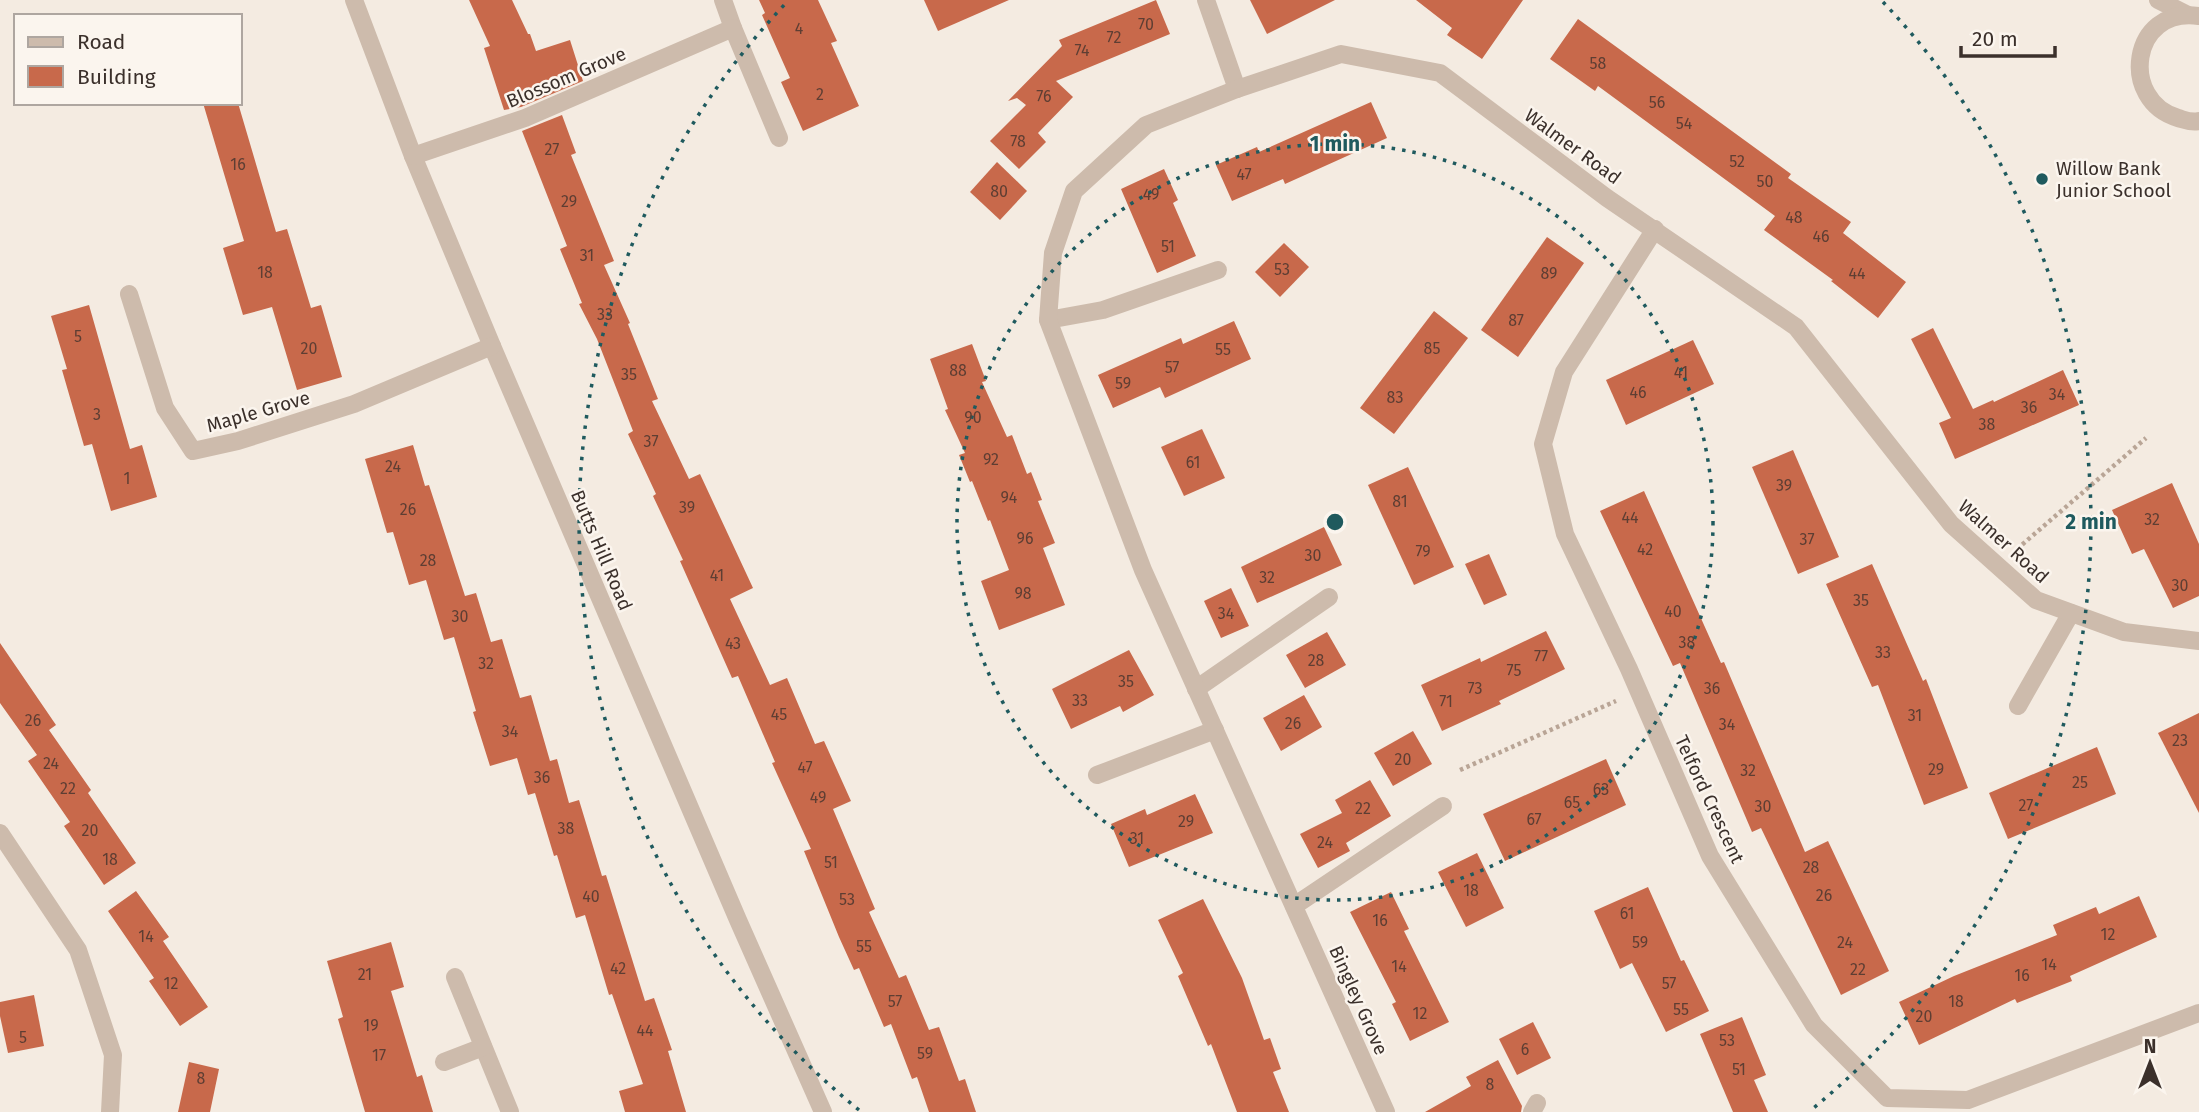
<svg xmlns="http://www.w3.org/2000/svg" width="2199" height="1112" font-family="'Fira Sans',sans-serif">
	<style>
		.building { fill: #c8694b }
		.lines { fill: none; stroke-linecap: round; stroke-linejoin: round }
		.path { stroke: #b9a596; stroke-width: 4.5; stroke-dasharray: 3.5 3.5; stroke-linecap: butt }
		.minor { stroke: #cdbbac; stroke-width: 18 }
		.ring { fill: none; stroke: #1f5a5e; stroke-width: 3.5; stroke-dasharray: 3.5 7 }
		.poi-dot { fill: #1f5a5e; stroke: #fbf5ee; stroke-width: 2.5 }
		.labels { text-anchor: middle; stroke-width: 5; stroke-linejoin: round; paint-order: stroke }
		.number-label { font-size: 16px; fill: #5e3e33 }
		.street-label { font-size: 19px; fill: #3b302b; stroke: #fbf5ee }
		.poi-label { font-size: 19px; fill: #3b302b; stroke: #fbf5ee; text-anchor: start }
		.centre { fill: #1f5a5e; stroke: #fbf5ee; stroke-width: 3.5 }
		.ring-label { font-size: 21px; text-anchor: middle; font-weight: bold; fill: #1f5a5e; stroke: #fbf5ee; stroke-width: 5; stroke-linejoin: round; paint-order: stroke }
	</style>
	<rect width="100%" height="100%" fill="#f4ebe1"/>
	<g class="building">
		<polygon points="469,0 512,0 528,34 530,34 536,51 570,40 583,81 521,107 504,110 484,48 490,46"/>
		<polygon points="759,0 818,0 837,41 831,43 859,106 803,131 781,82 790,78 762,15 765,13"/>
		<polygon points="924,0 1009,0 938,31"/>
		<polygon points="1156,0 1170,34 1056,81 1073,97 1038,133 1046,142 1019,169 990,141 1026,105 1017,98 1008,101 1062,46 1059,40"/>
		<polygon points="1250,0 1335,0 1267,34"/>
		<polygon points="1416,0 1523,0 1482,59 1447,35 1452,28"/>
		<polygon points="1578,19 1791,174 1788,178 1851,222 1843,233 1906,282 1878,318 1831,281 1833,280 1764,230 1775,216 1598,86 1595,91 1550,59"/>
		<polygon points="1371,102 1387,138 1285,184 1283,179 1232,201 1216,165 1257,147 1259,152"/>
		<polygon points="203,103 238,103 276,232 287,229 311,308 321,305 342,377 297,390 272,307 243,315 223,248 244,241"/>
		<polygon points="562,115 576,153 571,155 614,261 604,265 630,323 628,324 658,399 652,401 689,479 700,474 753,588 730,599 770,685 787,678 815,744 824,741 851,801 833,809 875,909 869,912 899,978 906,975 929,1030 939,1027 959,1081 965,1079 976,1112 929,1112 917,1077 912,1079 891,1024 884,1027 859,968 854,970 839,937 804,851 811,849 772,763 775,762 738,676 732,678 680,561 683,560 653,496 656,494 628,434 633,431 597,339 579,304 582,303 560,249 567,246 522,131"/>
		<polygon points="997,162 1027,191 1000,220 970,192"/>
		<polygon points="1164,169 1178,200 1173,203 1196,256 1157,273 1121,189"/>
		<polygon points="1547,237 1584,263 1518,357 1481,330"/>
		<polygon points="1284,243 1309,267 1280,297 1255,272"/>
		<polygon points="89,305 130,449 142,445 157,497 111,511 92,444 84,446 62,370 67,369 51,316"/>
		<polygon points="1434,311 1468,338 1394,434 1360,408"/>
		<polygon points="1234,321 1251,359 1165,398 1160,387 1113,408 1098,375 1181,338 1183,344"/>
		<polygon points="1933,328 1973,409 1993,400 1994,402 2063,370 2079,405 1955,459 1939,423 1951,418 1911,339"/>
		<polygon points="1693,340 1714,384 1626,425 1606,380"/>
		<polygon points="972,344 986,381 982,382 1007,437 1012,435 1027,474 1031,472 1042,500 1038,501 1055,543 1043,548 1065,605 999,630 981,581 1009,570 990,520 988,521 972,481 970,482 959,455 965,453 945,410 948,409 930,359"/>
		<polygon points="1202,429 1225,478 1184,496 1161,447"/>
		<polygon points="413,445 425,486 429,485 465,596 476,593 491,642 502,639 520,698 531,695 550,761 557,759 569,803 579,800 602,876 606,875 645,1001 654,998 672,1050 668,1051 686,1112 625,1112 619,1091 643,1084 612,994 609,995 585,915 576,918 557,855 554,856 535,793 528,795 517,758 490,766 473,712 476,711 454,637 444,640 426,580 409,585 393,532 387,533 365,459"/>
		<polygon points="1793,450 1839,557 1798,574 1752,467"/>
		<polygon points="1408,467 1454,567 1414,585 1368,485"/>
		<polygon points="2172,483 2199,544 2199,596 2173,608 2144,549 2132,554 2112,510"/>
		<polygon points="1644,491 1721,663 1724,662 1805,852 1828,841 1889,971 1841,995 1761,828 1752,832 1680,663 1673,666 1600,511"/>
		<polygon points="1324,527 1342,565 1257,603 1241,567"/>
		<polygon points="1489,554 1507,595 1484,605 1465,564"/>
		<polygon points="1872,564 1923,681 1926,679 1968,788 1924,805 1878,685 1872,687 1826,584"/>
		<polygon points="1231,588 1249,626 1221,638 1204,601"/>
		<polygon points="1546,631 1565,669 1499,701 1501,704 1442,731 1421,685 1480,658 1481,662"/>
		<polygon points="1327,632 1346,665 1305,688 1286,655"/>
		<polygon points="0,643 56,725 49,730 91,790 88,793 136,863 104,885 64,826 70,822 28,761 37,755 0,703"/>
		<polygon points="1129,650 1154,695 1123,712 1120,706 1071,729 1052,689"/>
		<polygon points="1304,695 1322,727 1281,751 1263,718"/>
		<polygon points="2199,713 2199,813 2158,733"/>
		<polygon points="1413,731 1432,764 1393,786 1374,753"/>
		<polygon points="2097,747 2116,794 2008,839 1989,793"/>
		<polygon points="1606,759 1626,805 1505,861 1483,814"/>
		<polygon points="1370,780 1391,816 1346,843 1350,851 1318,868 1300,834 1342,813 1335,800"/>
		<polygon points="1195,794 1213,833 1129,867 1111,824 1145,809 1147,815"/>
		<polygon points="1477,853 1504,908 1466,927 1438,872"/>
		<polygon points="1648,887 1681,961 1684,960 1709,1011 1666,1032 1632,963 1620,969 1594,911"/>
		<polygon points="136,891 169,937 163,941 208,1007 180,1026 149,981 154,978 108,911"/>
		<polygon points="1391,892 1409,929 1404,931 1449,1022 1410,1041 1392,1004 1396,1002 1350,912"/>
		<polygon points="2139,896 2157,937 2070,976 2072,981 2017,1003 2015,999 1919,1045 1899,1002 1954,976 2057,935 2053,925 2096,907 2099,914"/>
		<polygon points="1203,899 1242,978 1264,1040 1270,1038 1281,1069 1273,1072 1289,1112 1237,1112 1211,1044 1208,1046 1178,976 1183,973 1158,920"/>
		<polygon points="391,942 404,987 391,991 417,1077 422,1075 433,1112 365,1112 338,1019 343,1017 327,961"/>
		<polygon points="34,995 44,1046 8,1053 0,1016 0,1002"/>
		<polygon points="1742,1017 1766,1075 1754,1080 1768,1112 1733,1112 1700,1034"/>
		<polygon points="1533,1022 1551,1058 1517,1075 1499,1039"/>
		<polygon points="1498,1060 1522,1106 1521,1112 1425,1112 1471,1086 1466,1077"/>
		<polygon points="189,1062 219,1069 210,1112 178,1112"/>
	</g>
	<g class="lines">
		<g class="path">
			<polyline points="2017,549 2146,438"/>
			<polyline points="1460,770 1616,701"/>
		</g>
		<g class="minor">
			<polyline points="354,0 413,156 492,346 738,920 823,1112"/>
			<polyline points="723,0 733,28"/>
			<polyline points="1206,0 1237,89"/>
			<polyline points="2158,0 2188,15"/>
			<path d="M2199,16c-69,-10 -80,85 -21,102 7,2 13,5 21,3"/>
			<polyline points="413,156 525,118 733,28 779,138"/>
			<polyline points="1655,229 1564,372 1543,444 1565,534 1629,669 1710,856 1814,1025 1887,1098 1968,1100 2199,1013"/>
			<polyline points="129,294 165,408 193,451 238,441 354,404 492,346"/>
			<polyline points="1048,320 1103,310 1218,270"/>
			<polyline points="1196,689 1329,597"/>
			<polyline points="2018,706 2071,613"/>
			<polyline points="1097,775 1215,730"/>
			<polyline points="0,833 78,950 113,1055 110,1112"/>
			<polyline points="1294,906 1443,806"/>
			<polyline points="455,977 510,1112"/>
			<polyline points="444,1062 483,1047"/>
			<polyline points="1386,1112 1143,570 1048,320 1053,253 1074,191 1146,125 1237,89 1341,54 1440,73 1607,198 1796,327 1951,524 2036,600 2124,632 2199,641"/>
			<polyline points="1532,1112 1537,1103"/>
		</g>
	</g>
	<g class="ring">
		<circle cx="1335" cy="522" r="378"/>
		<path d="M859 1110A756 756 0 0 1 787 2M1883 2A756 756 0 0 1 1811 1110"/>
	</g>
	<circle class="poi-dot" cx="2042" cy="179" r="7"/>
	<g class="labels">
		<g class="number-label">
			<text x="1146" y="30">70</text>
			<text x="799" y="34">4</text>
			<text x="1114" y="43">72</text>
			<text x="1082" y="56">74</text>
			<text x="1598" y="69">58</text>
			<text x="820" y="100">2</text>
			<text x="1044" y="102">76</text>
			<text x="1657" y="108">56</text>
			<text x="1684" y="129">54</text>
			<text x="1018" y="147">78</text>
			<text x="552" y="155">27</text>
			<text x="1737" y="167">52</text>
			<text x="238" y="170">16</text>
			<text x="1244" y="180">47</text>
			<text x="1765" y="187">50</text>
			<text x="999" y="197">80</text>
			<text x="1151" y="200">49</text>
			<text x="569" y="207">29</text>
			<text x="1794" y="223">48</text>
			<text x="1821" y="242">46</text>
			<text x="1168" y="252">51</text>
			<text x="587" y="261">31</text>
			<text x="1282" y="275">53</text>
			<text x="265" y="278">18</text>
			<text x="1549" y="279">89</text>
			<text x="1857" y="279">44</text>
			<text x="605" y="320">33</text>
			<text x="1516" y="326">87</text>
			<text x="78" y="342">5</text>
			<text x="309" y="354">20</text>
			<text x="1432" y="354">85</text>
			<text x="1223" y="355">55</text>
			<text x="1172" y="373">57</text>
			<text x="958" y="376">88</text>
			<text x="1681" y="378">41</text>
			<text x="629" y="380">35</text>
			<text x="1123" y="389">59</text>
			<text x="1638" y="398">46</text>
			<text x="2057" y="400">34</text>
			<text x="1395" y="403">83</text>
			<text x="2029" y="413">36</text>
			<text x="97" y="420">3</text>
			<text x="973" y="423">90</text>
			<text x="1987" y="430">38</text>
			<text x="651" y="447">37</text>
			<text x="991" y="465">92</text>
			<text x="1193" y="468">61</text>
			<text x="393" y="472">24</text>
			<text x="127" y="484">1</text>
			<text x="1784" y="491">39</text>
			<text x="1009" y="503">94</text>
			<text x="1400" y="507">81</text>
			<text x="687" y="513">39</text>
			<text x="408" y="515">26</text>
			<text x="1630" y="523">44</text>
			<text x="2152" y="525">32</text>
			<text x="1025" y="544">96</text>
			<text x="1807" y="545">37</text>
			<text x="1645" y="555">42</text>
			<text x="1423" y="557">79</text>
			<text x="1313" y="561">30</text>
			<text x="428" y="566">28</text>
			<text x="717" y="581">41</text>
			<text x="1267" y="583">32</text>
			<text x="2180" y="591">30</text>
			<text x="1023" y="599">98</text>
			<text x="1861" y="606">35</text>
			<text x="1673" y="617">40</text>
			<text x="1226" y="619">34</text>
			<text x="460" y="622">30</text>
			<text x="1687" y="648">38</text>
			<text x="733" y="649">43</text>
			<text x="1883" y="658">33</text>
			<text x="1541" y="662">77</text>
			<text x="1316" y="666">28</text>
			<text x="486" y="669">32</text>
			<text x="1514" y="676">75</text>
			<text x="1126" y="687">35</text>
			<text x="1475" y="694">73</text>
			<text x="1712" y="694">36</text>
			<text x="1080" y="706">33</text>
			<text x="1446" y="707">71</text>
			<text x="779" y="720">45</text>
			<text x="1915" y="721">31</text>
			<text x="33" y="726">26</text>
			<text x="1293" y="729">26</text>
			<text x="1727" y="730">34</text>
			<text x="510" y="737">34</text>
			<text x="2180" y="746">23</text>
			<text x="1403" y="765">20</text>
			<text x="51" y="769">24</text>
			<text x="805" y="773">47</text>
			<text x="1936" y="775">29</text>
			<text x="1748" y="776">32</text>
			<text x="542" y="783">36</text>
			<text x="2080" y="788">25</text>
			<text x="68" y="794">22</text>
			<text x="1601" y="795">63</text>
			<text x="818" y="803">49</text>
			<text x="1572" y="808">65</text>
			<text x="2026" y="811">27</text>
			<text x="1763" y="812">30</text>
			<text x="1363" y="814">22</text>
			<text x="1534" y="825">67</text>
			<text x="1186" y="827">29</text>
			<text x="566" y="834">38</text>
			<text x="90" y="836">20</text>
			<text x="1137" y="844">31</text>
			<text x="1325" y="848">24</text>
			<text x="110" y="865">18</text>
			<text x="831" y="868">51</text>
			<text x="1811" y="873">28</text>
			<text x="1471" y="896">18</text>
			<text x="1824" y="901">26</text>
			<text x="591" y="902">40</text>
			<text x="847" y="905">53</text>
			<text x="1627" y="919">61</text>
			<text x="1380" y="926">16</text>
			<text x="2108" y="940">12</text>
			<text x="146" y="942">14</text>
			<text x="1640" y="948">59</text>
			<text x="1845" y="948">24</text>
			<text x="864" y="952">55</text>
			<text x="2049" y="970">14</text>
			<text x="1399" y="972">14</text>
			<text x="618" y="974">42</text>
			<text x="1858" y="975">22</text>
			<text x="365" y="980">21</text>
			<text x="2022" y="981">16</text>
			<text x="171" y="989">12</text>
			<text x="1669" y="989">57</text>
			<text x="895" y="1007">57</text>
			<text x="1956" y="1007">18</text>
			<text x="1681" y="1015">55</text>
			<text x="1420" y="1019">12</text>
			<text x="1924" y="1022">20</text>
			<text x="371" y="1031">19</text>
			<text x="645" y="1036">44</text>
			<text x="23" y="1043">5</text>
			<text x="1727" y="1046">53</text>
			<text x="1525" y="1055">6</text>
			<text x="925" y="1059">59</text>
			<text x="379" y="1061">17</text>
			<text x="1739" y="1075">51</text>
			<text x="201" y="1084">8</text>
			<text x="1490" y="1090">8</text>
		</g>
		<g class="street-label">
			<text transform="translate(566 77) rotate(-23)" y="7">Blossom Grove</text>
			<text transform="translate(1573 146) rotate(36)" y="7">Walmer Road</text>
			<text transform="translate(258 411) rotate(-16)" y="7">Maple Grove</text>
			<text transform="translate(2004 541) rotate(42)" y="7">Walmer Road</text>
			<text transform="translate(602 550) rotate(67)" y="7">Butts Hill Road</text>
			<text transform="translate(1710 799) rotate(65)" y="7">Telford Crescent</text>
			<text transform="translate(1359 1000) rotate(66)" y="7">Bingley Grove</text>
		</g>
		<g class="poi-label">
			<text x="2056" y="175">Willow Bank<tspan x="2056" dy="22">Junior School</tspan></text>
		</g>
	</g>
	<circle cx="1335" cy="522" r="10" class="centre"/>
	<g class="ring-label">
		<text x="1335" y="151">1 min</text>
		<text x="2091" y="529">2 min</text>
	</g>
	<rect x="14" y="14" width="228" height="91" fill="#fbf5ee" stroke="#aea6a0" stroke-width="2"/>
	<rect x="28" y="37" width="35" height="10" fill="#cdbbac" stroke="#aea6a0" stroke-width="2"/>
	<text x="77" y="49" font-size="21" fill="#3b302b">Road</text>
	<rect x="28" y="66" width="35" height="21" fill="#c8694b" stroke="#aea6a0" stroke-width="2"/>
	<text x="77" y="84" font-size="21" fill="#3b302b">Building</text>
	<g transform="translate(2150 1063)" stroke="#fbf5ee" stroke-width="5" paint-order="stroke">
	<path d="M0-5L12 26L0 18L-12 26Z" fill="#3b302b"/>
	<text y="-10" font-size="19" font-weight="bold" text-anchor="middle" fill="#3b302b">N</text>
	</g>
	<path d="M1961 46v10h94v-10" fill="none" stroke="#3b302b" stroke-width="3.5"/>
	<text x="1972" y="46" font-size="21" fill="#3b302b" stroke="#fbf5ee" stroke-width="5" paint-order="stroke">20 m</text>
</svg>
